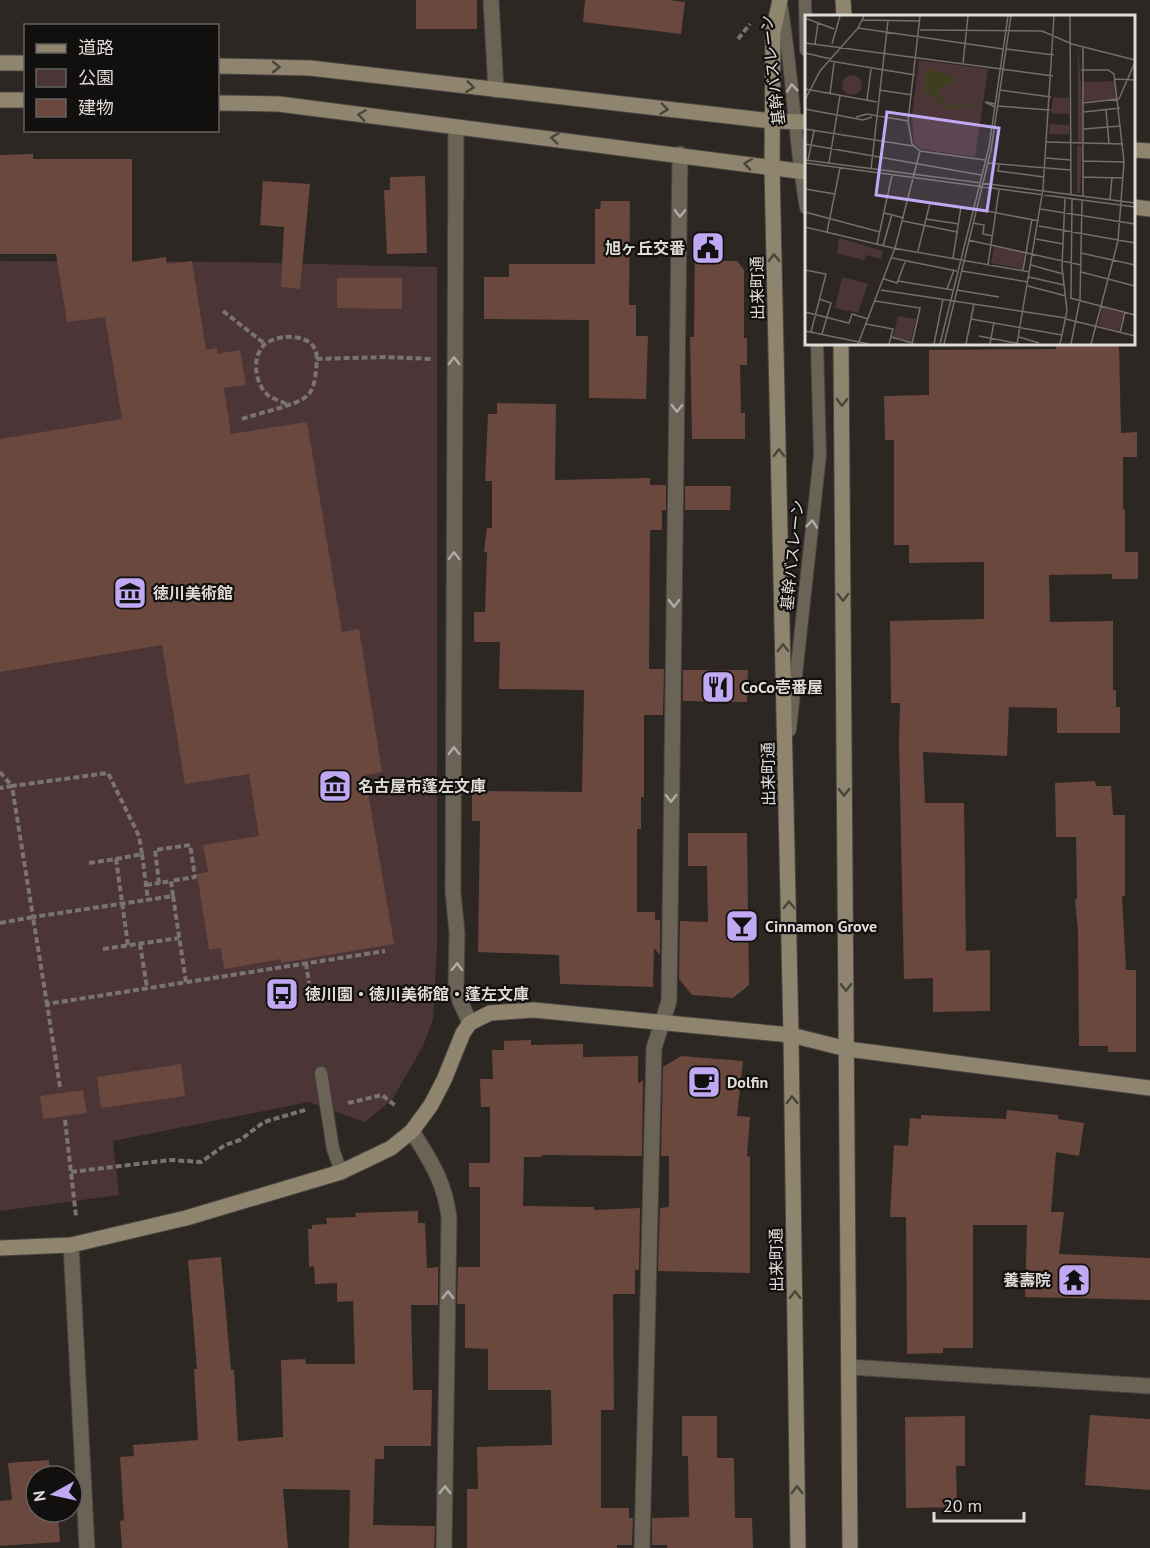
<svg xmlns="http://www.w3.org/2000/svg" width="1150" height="1548" font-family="'PT Sans','Noto Sans JP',sans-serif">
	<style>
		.green { fill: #4b3537 }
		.building { fill: #6a483e }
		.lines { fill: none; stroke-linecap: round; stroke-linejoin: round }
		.lane-casing { stroke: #494440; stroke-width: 14 }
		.street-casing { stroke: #494440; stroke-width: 17 }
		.secondary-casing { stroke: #494440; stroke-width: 17 }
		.path { stroke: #797471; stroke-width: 4; stroke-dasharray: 6 3; stroke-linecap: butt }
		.lane { stroke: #6a6356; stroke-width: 12 }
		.street { stroke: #6a6356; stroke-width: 15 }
		.secondary { stroke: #8f856f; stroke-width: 15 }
		.oneway { stroke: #4a453a }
		.oneway2 { stroke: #b0aba5 }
		.labels { text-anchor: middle; stroke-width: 4.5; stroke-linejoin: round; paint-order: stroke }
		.street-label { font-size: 16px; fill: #dfdbd9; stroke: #12100f }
		.poi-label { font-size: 16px; font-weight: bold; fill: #dfdbd9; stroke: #12100f; text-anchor: start }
		.inset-road { fill: none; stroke: #746f6c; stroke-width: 1.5 }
		.view { fill: #c0a8f3; fill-opacity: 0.15; stroke: #c0a8f3; stroke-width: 3 }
		.inset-edge { fill: none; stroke: #dfdbd9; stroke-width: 3 }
	</style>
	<rect width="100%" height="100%" fill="#2c2723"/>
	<polygon class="green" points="0,261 231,262 437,267 437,947 433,1020 423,1046 392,1100 365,1122 309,1102 113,1141 119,1195 0,1211"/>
	<g class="building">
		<rect x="416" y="0" width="61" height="29"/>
		<polygon points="585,0 669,0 685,2 681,34 583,22"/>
		<polygon points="33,154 33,159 132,159 132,262 166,257 167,264 192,261 206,350 217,348 217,354 240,350 246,385 224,388 231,434 307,422 342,632 359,629 382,772 365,775 394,944 281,963 281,959 224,969 221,948 209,950 197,874 208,872 203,845 259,836 249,774 185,784 162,645 0,672 0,439 122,419 105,317 67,322 56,254 0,254 0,155"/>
		<polygon points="425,176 427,253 387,254 384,190 390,190 390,177"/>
		<polygon points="263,181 310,184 300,289 281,287 284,227 260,225"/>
		<polygon points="601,201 630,201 629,305 636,305 636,336 648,336 646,399 589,398 589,320 484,319 484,277 509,277 509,264 595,264 595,209 600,209"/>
		<polygon points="695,238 720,238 720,261 737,261 744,270 744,338 747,338 747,365 740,365 741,413 745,413 745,439 692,439 690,337 694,337"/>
		<polygon points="337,278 402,278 402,309 337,308"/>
		<polygon points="1056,344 1119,344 1121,433 1137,432 1137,457 1123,457 1123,509 1125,509 1125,552 1138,552 1138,579 1112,579 1112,574 1049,575 1050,622 1113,621 1113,690 1116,690 1116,707 1120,707 1120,733 1057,733 1057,708 1009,707 1007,756 923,752 925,803 964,803 966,951 990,950 990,1011 933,1012 933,978 904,979 899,742 900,703 891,703 890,621 984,619 984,562 909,563 909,545 894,545 894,440 885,440 884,396 929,395 929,350 1056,349"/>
		<polygon points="497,403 556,404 555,480 650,478 650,485 666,485 666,510 662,510 662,530 650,530 649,669 664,669 663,715 644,715 644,797 641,797 641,829 637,829 637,912 655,912 655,920 660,920 660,955 654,948 653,987 560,984 559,955 478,952 480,821 472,821 472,791 582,792 584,690 499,689 500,642 474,642 474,612 485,612 487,552 484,552 487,528 492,528 492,481 485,481 488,414 497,414"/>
		<polygon points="685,486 731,486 730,510 685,510"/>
		<polygon points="683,670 748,670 747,702 683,701"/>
		<polygon points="1095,781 1096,786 1111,786 1113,815 1125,815 1125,896 1122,896 1126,970 1136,970 1136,1052 1108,1052 1108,1046 1079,1046 1078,932 1075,899 1077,899 1076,837 1056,837 1055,783"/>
		<polygon points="688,833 747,833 749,985 733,998 692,995 679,979 680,921 708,922 707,866 688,866"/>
		<polygon points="531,1040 531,1045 583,1044 583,1057 638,1056 638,1084 643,1080 642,1156 542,1155 542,1157 524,1157 523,1206 594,1207 594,1210 640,1208 639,1270 635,1270 635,1294 613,1294 614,1410 601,1410 601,1508 629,1508 629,1518 633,1518 632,1545 617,1545 617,1548 467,1548 467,1489 478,1489 477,1447 552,1445 551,1390 488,1390 488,1349 465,1348 465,1304 457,1304 458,1267 480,1267 480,1187 469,1187 469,1163 490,1163 490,1107 481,1107 480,1079 493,1079 492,1050 504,1050 504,1041"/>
		<polygon points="681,1056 743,1061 737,1116 750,1117 747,1156 750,1157 750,1273 658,1271 660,1208 669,1207 669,1156 661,1156 663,1067"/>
		<polygon points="181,1064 185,1096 101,1108 97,1077"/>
		<polygon points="83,1090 87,1113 43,1119 40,1096"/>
		<polygon points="1007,1110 1058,1115 1058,1119 1084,1123 1079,1156 1056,1152 1051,1212 1064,1212 1059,1254 1150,1258 1150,1300 1025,1297 1027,1225 973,1225 973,1348 943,1348 943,1353 907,1354 906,1217 890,1217 894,1145 908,1146 910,1118 921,1119 921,1115 1006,1119"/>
		<polygon points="418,1211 418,1223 425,1223 427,1268 438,1267 438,1305 411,1305 413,1390 432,1390 431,1446 384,1446 384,1459 375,1459 373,1525 435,1526 434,1548 349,1548 350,1490 283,1489 288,1548 122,1548 120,1521 124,1520 120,1457 134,1456 133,1445 198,1440 194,1369 197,1369 188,1260 221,1257 231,1370 234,1370 238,1441 283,1437 281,1360 305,1359 306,1364 355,1364 353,1301 337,1302 337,1283 315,1284 314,1266 309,1267 308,1229 312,1229 312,1225 327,1224 326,1218 356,1217 355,1213"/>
		<polygon points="1090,1415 1150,1419 1150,1490 1085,1485"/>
		<polygon points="682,1416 717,1416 717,1458 734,1458 735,1518 752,1518 753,1548 667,1548 667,1545 652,1545 652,1518 689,1517 688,1456 682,1456"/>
		<polygon points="965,1416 965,1466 956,1466 957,1507 906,1508 905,1417"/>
		<polygon points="49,1460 50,1476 36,1476 36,1512 58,1512 60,1542 0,1546 0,1501 12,1500 8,1463"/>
	</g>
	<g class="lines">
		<g class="lane-casing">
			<g id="lane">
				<polyline points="805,0 806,50"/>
				<path d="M781,4c12,68 13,137 25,204"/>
				<polyline points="790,730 820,455 817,344"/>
				<polyline points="321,1073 333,1149 341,1172"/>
			</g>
		</g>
		<g class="street-casing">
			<g id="street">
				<polyline points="491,0 496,90"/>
				<polyline points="456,127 453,892 457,933 456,986 460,1001 470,1023"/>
				<path d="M412,1131c19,31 32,49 37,86l-5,331"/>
				<polyline points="71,1245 87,1548"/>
				<polyline points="849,1367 1150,1386"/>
				<polyline points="642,1548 654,1048 669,1001 680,154"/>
			</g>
		</g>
		<g class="secondary-casing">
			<g id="secondary">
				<polyline points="780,0 773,32 772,168 791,1035 798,1548"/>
				<polyline points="843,0 844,16"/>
				<polyline points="0,63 26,63"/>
				<polyline points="218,66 310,68 772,121 806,122"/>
				<polyline points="0,100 26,100"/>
				<polyline points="218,103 279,104 806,172"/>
				<polyline points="1134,150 1150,151"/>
				<polyline points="1134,207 1150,209"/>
				<polyline points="841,344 850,1548"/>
				<polyline points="0,1248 71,1245 186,1218 341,1172 391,1148 412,1131 431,1105 444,1080 463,1033 470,1023 490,1013 534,1010 791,1035 847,1049 1150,1088"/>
			</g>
		</g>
		<g class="path">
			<polyline points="738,39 750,24"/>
			<polyline points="223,311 265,344"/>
			<path d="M286,404c-5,-3 -12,-5 -17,-8 -14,-11 -18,-38 -5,-51 12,-11 43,-12 51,4 2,3 1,6 2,10"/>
			<path d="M242,419c16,-6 57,-14 66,-24 8,-8 8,-26 9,-36l68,-2 48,2"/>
			<polyline points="0,772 12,786 0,788"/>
			<polyline points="142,854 148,900"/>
			<polyline points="116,859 142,854 139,836 108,773 12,786 33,917 173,896 171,881 195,877 190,845 155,850 159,883 171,881"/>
			<polyline points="89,863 116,859 128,945"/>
			<polyline points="146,885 159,883"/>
			<polyline points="173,896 186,982"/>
			<polyline points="0,923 33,917 47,1004"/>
			<polyline points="140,944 147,988"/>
			<polyline points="103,949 179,938"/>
			<polyline points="306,963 309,983"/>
			<polyline points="60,1087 47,1004 385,951"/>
			<polyline points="348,1103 382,1095 397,1107"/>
			<polyline points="65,1120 76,1216"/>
			<polyline points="71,1172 170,1160 201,1162 225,1145 240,1140 264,1122 305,1110"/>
		</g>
		<use href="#lane" class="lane"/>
		<use href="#street" class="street"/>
		<use href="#secondary" class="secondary"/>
	</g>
	<defs><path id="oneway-chevron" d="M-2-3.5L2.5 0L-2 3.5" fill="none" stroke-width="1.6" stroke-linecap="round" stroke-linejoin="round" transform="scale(1.5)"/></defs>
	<g class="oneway">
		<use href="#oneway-chevron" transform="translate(276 67) rotate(1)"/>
		<use href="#oneway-chevron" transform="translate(470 87) rotate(7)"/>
		<use href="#oneway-chevron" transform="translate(664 109) rotate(6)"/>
		<use href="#oneway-chevron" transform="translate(362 115) rotate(-172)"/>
		<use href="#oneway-chevron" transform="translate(555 138) rotate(-173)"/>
		<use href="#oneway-chevron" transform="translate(748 164) rotate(-171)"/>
		<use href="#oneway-chevron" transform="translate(774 258) rotate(-91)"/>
		<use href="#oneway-chevron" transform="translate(842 402) rotate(90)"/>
		<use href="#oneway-chevron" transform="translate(779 453) rotate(-91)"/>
		<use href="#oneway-chevron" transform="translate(843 597) rotate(90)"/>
		<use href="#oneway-chevron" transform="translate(783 648) rotate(-91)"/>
		<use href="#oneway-chevron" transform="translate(844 792) rotate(90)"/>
		<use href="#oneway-chevron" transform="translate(789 905) rotate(-91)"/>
		<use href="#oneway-chevron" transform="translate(846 987) rotate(89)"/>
		<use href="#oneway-chevron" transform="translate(792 1100) rotate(-91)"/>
		<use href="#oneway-chevron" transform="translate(795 1295) rotate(-91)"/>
		<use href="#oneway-chevron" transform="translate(797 1490) rotate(-91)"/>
	</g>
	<g class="oneway2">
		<use href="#oneway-chevron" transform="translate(792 88) rotate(-96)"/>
		<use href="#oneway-chevron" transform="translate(680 213) rotate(91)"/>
		<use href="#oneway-chevron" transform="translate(454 361) rotate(-90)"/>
		<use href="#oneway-chevron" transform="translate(677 408) rotate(91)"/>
		<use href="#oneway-chevron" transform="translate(812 524) rotate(-84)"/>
		<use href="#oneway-chevron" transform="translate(454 556) rotate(-90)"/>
		<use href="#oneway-chevron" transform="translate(674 603) rotate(91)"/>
		<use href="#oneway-chevron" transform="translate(454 751) rotate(-90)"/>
		<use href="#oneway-chevron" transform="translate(671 798) rotate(91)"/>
		<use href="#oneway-chevron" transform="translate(457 967) rotate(-89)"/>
		<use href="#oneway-chevron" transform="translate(448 1295) rotate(-89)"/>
		<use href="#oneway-chevron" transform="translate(445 1490) rotate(-89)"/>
	</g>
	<defs>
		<g id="civic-square" transform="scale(1.725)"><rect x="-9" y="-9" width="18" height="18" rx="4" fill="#c0a8f3" stroke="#12100f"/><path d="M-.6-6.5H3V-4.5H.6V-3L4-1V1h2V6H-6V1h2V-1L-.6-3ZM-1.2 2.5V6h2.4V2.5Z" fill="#111"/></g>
		<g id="museum-square" transform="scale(1.725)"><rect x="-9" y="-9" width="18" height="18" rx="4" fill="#c0a8f3" stroke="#12100f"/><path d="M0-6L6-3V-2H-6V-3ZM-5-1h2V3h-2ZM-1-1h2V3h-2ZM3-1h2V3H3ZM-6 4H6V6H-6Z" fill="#111"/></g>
		<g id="restaurant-square" transform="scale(1.725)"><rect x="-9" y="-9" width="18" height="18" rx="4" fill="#c0a8f3" stroke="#12100f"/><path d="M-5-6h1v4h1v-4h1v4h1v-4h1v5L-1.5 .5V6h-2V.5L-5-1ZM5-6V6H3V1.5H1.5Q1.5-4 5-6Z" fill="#111"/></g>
		<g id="bar-square" transform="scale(1.725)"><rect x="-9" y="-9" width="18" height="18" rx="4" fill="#c0a8f3" stroke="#12100f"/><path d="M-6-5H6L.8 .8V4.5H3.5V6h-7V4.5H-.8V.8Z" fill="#111"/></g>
		<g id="bus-square" transform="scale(1.725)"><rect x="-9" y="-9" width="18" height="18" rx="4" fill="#c0a8f3" stroke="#12100f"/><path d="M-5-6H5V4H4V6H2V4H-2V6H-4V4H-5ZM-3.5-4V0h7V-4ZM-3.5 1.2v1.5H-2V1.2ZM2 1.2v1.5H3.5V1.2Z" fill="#111"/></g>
		<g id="cafe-square" transform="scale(1.725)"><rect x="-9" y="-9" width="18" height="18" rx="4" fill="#c0a8f3" stroke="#12100f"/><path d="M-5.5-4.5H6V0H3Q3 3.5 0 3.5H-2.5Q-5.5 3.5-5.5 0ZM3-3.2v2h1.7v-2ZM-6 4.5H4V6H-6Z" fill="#111"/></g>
		<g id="temple-square" transform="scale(1.725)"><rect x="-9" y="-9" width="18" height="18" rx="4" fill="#c0a8f3" stroke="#12100f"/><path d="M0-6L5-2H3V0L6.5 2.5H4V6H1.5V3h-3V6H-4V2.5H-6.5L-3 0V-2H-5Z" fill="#111"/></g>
	</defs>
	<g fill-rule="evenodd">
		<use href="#civic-square" x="708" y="248"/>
		<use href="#museum-square" x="130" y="593"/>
		<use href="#restaurant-square" x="718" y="687"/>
		<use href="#museum-square" x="335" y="786"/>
		<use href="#bar-square" x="742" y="926"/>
		<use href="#bus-square" x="282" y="994"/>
		<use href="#cafe-square" x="704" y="1082"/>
		<use href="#temple-square" x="1074" y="1280"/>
	</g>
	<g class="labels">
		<g class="street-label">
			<text transform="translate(772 70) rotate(-97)" y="6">基幹バスレーン</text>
			<text transform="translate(757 288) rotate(-91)" y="6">出来町通</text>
			<text transform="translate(792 555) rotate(-84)" y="6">基幹バスレーン</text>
			<text transform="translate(768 774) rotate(-91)" y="6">出来町通</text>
			<text transform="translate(776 1260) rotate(-91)" y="6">出来町通</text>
		</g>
		<g class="poi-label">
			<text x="685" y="254" text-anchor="end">旭ヶ丘交番</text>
			<text x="153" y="599">徳川美術館</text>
			<text x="741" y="693">CoCo壱番屋</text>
			<text x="358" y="792">名古屋市蓬左文庫</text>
			<text x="765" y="932">Cinnamon Grove</text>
			<text x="305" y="1000">徳川園・徳川美術館・蓬左文庫</text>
			<text x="727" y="1088">Dolfin</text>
			<text x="1051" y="1286" text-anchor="end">養壽院</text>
		</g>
	</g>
	<g transform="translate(805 15)">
		<rect width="330" height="330" fill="#2c2723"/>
		<path d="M273,31l5,69 -1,27h-4zM114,45l69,9 -13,88 -54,-8 -7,-6 -2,-29zM37 70a10 10 0 1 1 20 0a10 10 0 1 1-20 0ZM310,66l1,18 -32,2 -1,-19zM248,82l16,1v16l-18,-1zM245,109l19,1v9h-20zM272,130l5,1 -2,47h-3zM34,223l44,13 -2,8 -14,-4 -3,5 -27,-7zM189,232l31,5 -3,17 -31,-6zM37,262l26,7 -10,29 -23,-5zM297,292l22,6 -5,18 -21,-6zM93,301l18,3 -5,22 -18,-4z" fill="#4b3537"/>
		<path d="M125,54l21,7 -1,5 6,-2 -3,6 -5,-3 -12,10 6,5 3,8 26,1 5,-7 2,3 -5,5 -18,2 -10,-3 -8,-10 2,18 -4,-17 -11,-6 1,-15z" fill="#3e3f1e"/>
		<path class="inset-road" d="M115,1l-12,105 4,23 8,7 65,9M265,1l1,178M0,3l29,11M57,5l58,1M53,13l145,21M115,15l122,1 30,13 63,16M0,28l248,33M10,29l3,-21M27,29l8,-28M201,34l48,6M0,38l26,6M25,46l85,14M158,48l5,-47M276,55h27l6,4 10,88 -6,79 -27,103M310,64l20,1M0,74l72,13M74,75l33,5M195,75l51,7M25,79l4,-31M314,84l16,-37M0,85l15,-29 38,-43 6,-12M62,85l4,-31M277,88l37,-4M193,91l52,4M190,92l-10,-5 10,2M0,94l58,11 9,-3M301,95l3,34M279,97l36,-4M51,102l11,-3 41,7M0,114l108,17M279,114l37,-3M242,127l76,2M0,129l176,31M241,143l25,2M0,145l330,43M3,145l6,-29M278,146l41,1M0,148l330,44M24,148l11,-67M182,148l84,7M194,150l-1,6 46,6M66,154l17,-148M278,162l40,1M0,174l30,5M278,182v-151M104,185l63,9M305,185l2,-23M171,194l63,12M235,194l95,15M0,197l75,20M79,198l20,5M121,204l33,5M98,206l54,11M168,208l11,2 -1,9 10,2M234,211l96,17M0,212l88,21 137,24M22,217l13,-64M231,224l27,5M163,225l113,25M72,229l15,-69M78,231l9,-32M113,236l12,-48M276,238l54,12M87,243l65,13M148,243l8,-51M183,250l11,-75M226,250l32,9M0,255l21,4 -15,58M218,255l9,-51M157,256l66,11M276,257l54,14M224,262l35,8M79,264l13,4 8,-21M93,266l55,9M223,271l38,10M142,274l7,-19M76,275l185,28M152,275l42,7M265,283l65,17M266,283l1,-99M14,284l12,4 -9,31M70,286l45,7 -8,36M0,297l44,11 3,-9 16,5M166,304l91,16M261,304l69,17M61,309l27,5 -4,15M0,316l64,13M315,318l5,-21M174,321l41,8M86,322l22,6M214,322l20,6M53,329l37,-96 25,-97M129,329l9,-45M135,329l49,-197 19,-131M139,329l47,-194 20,-134M161,329l8,-40M185,329l4,-22M212,329l26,-155 11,-173M255,329l7,-33 -5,-44 3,-70M266,329l9,-45 2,-98"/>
		<path class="view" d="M82,97l112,16 -12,83 -111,-16z"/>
		<rect width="330" height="330" class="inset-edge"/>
	</g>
	<rect x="24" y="24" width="195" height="108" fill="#12100f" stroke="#646160" stroke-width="1.5"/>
	<rect x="36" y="44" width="30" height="9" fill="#8f856f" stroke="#646160" stroke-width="1.5"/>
	<text x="78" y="54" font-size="18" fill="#dfdbd9">道路</text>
	<rect x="36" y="69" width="30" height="18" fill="#4b3537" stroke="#646160" stroke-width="1.5"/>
	<text x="78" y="84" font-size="18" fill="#dfdbd9">公園</text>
	<rect x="36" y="99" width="30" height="18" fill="#6a483e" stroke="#646160" stroke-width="1.5"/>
	<text x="78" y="114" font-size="18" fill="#dfdbd9">建物</text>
	<g transform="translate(54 1494) rotate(262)"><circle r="28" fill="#12100f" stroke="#646160" stroke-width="1.5"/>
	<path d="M0-4.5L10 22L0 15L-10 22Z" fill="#c0a8f3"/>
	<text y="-9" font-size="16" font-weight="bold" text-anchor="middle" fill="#dfdbd9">N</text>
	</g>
	<path d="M934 1512v9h90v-9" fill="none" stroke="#dfdbd9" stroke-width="3"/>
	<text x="943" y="1512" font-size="18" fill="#dfdbd9" stroke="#12100f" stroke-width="4.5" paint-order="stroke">20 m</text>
</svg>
